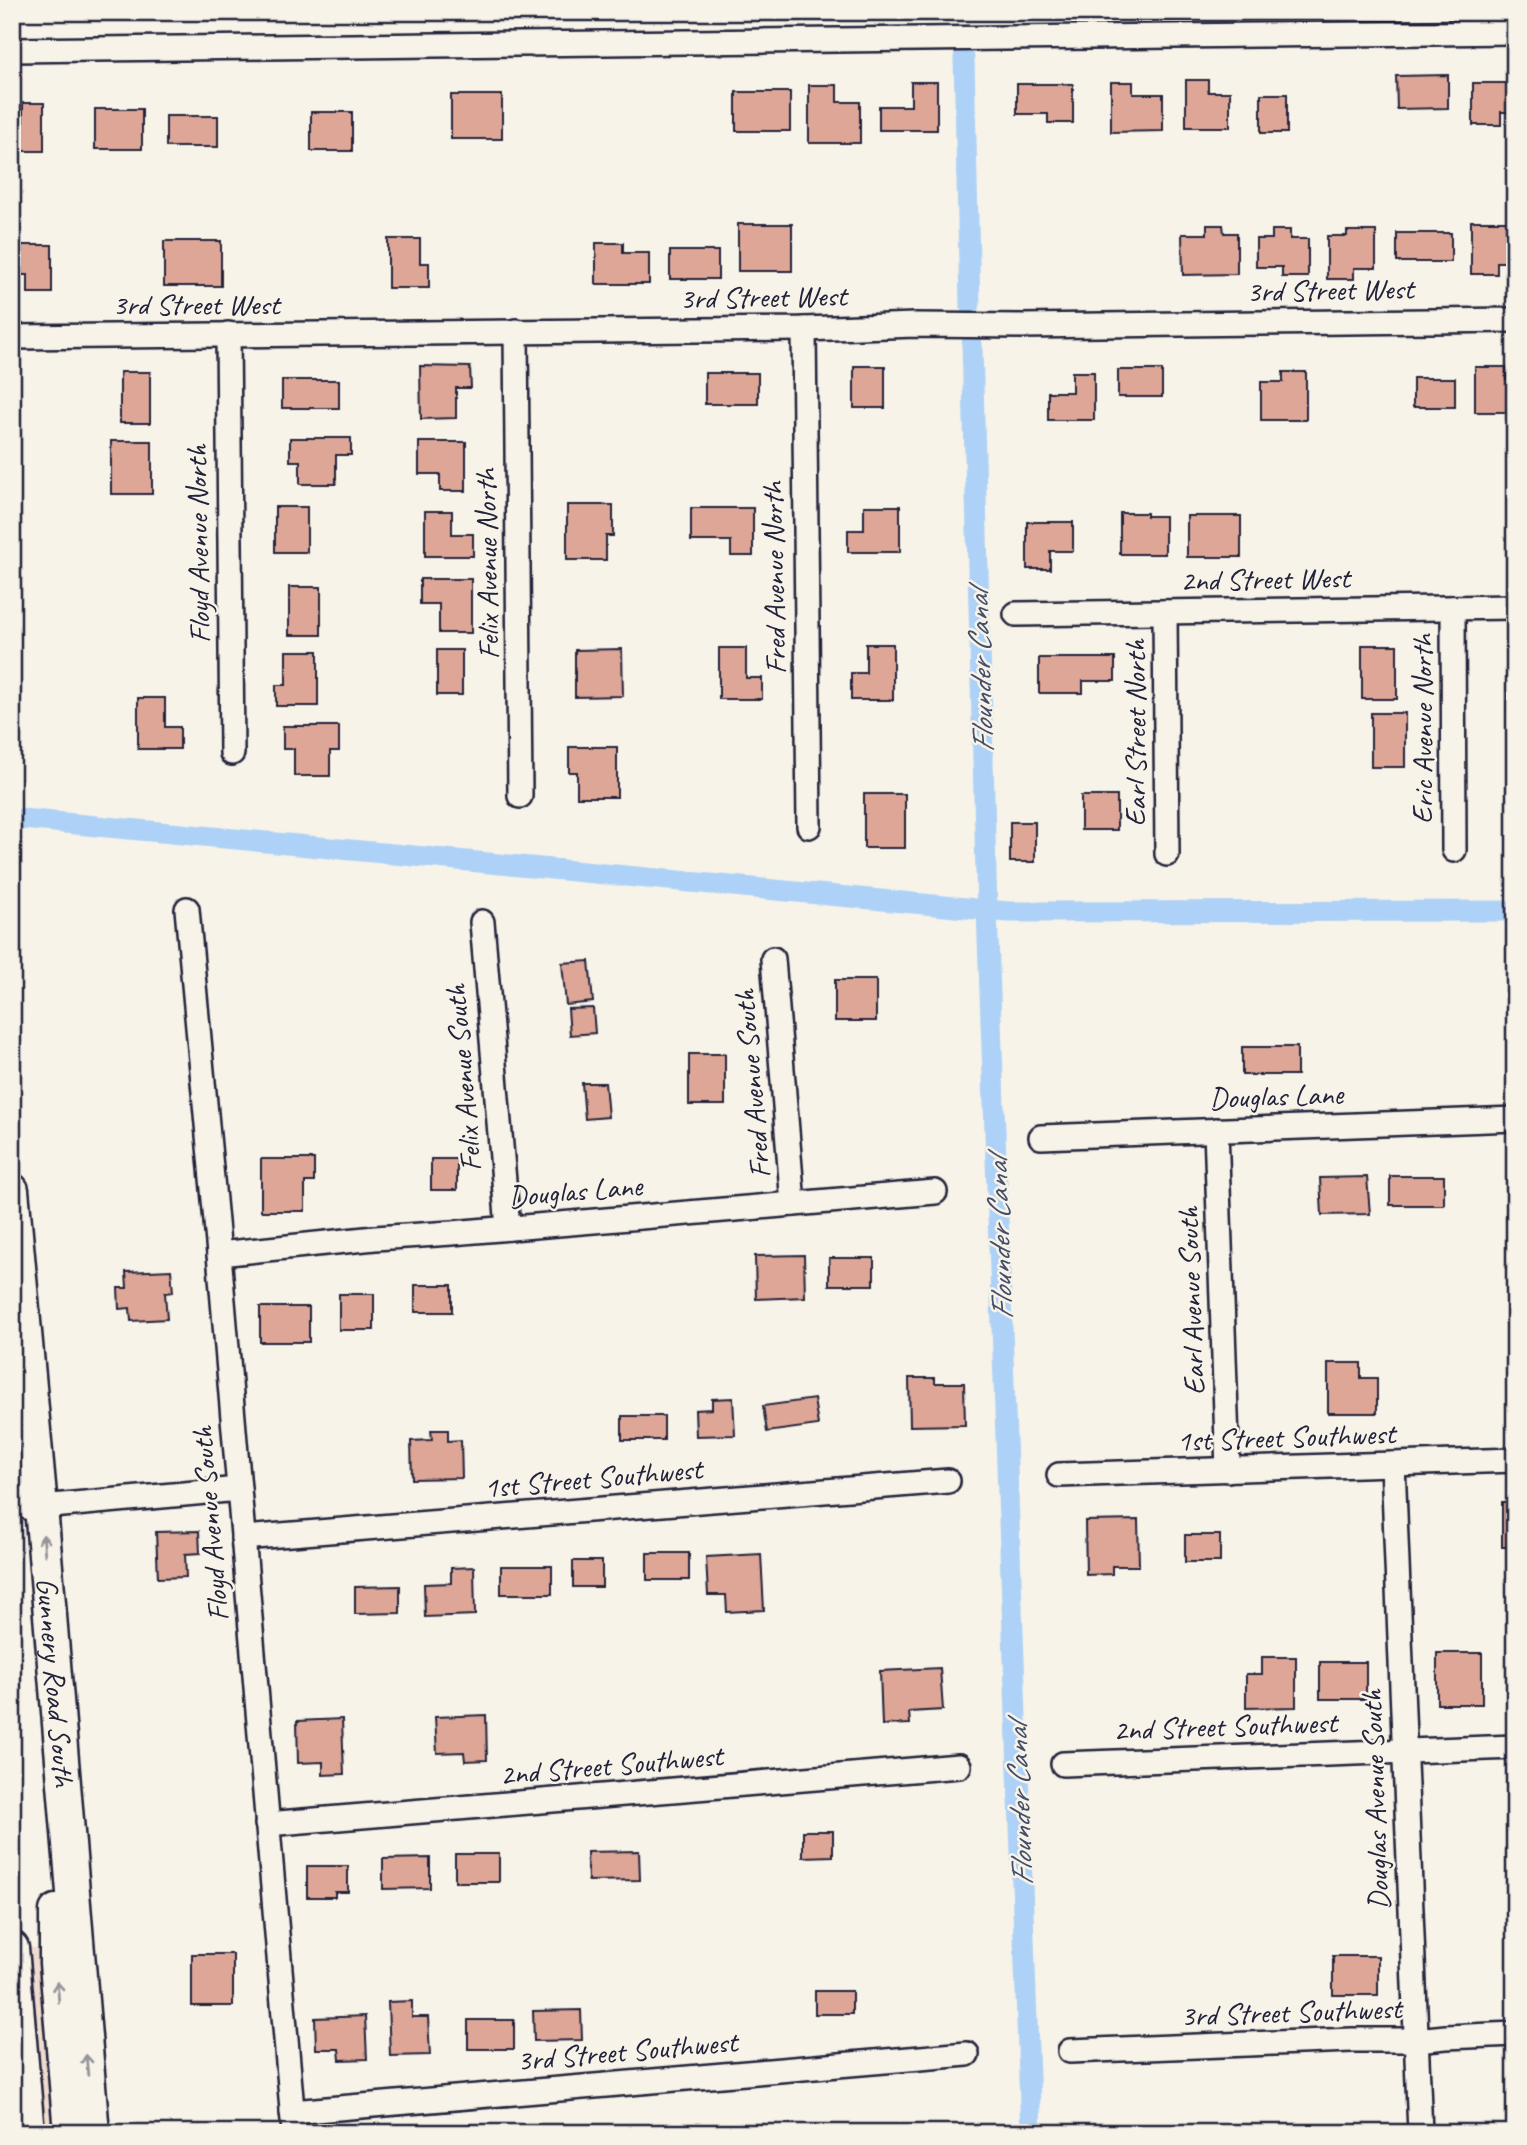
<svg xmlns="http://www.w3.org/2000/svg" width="1527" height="2145" font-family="Caveat,sans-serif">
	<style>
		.built { fill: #f0dccf }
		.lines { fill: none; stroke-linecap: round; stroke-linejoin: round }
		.canal { stroke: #aed2f7; stroke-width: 21 }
		.building { fill: #dea696; stroke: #22223b; stroke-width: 2 }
		.minor-casing { stroke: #22223b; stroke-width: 28 }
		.secondary-casing { stroke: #22223b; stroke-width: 37 }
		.minor { stroke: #f7f3e8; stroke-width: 23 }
		.secondary { stroke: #f7f3e8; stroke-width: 32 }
		.oneway { stroke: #97959a }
		.labels { text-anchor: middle; stroke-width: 5; stroke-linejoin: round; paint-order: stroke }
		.street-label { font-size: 30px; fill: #22223b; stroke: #f7f3e8 }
		.water-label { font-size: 32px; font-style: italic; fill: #454e6a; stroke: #f7f3e8 }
	</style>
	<rect width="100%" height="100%" fill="#f7f3e8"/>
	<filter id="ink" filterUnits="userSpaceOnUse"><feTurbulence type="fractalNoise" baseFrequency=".0143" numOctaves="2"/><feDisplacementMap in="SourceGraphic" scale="14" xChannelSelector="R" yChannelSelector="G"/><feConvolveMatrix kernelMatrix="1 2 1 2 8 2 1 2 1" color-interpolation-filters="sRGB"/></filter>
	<g filter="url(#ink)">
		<polygon class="built" points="45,1947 60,2133 38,2133 23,1949"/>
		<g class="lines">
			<g class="canal">
				<polyline points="964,58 970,304"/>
				<polyline points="972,344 987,910 1031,2133"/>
				<polyline points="22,819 1008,912 1515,911"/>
			</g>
		</g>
		<g class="building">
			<polygon points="1448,75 1448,108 1397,109 1396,76"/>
			<polygon points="1186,80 1208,80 1208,92 1230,92 1230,127 1186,127"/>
			<polygon points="911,82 937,82 937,130 879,130 879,106 911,106"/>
			<polygon points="1111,82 1133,82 1133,94 1163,94 1163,131 1111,132"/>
			<polygon points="1473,83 1515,83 1515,112 1501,112 1501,125 1473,125"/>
			<polygon points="1017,84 1073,84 1073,123 1048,123 1048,114 1017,114"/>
			<polygon points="809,85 837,85 837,102 860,102 860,143 809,143"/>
			<rect x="736" y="92" width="54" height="39"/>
			<rect x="1261" y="94" width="26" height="39"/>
			<rect x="451" y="95" width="51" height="44"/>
			<polygon points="23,103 44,103 44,151 12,151 12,123 23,123"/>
			<rect x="95" y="109" width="47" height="40"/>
			<rect x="311" y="112" width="41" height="39"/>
			<rect x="166" y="116" width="52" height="31"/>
			<polygon points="1471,221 1515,221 1515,262 1497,262 1497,274 1471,274"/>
			<rect x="738" y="224" width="54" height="47"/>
			<polygon points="1207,225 1223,225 1224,233 1237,233 1237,274 1183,275 1182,234 1207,234"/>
			<polygon points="1272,230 1290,230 1290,239 1308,239 1308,277 1282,277 1282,267 1256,267 1256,239 1272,239"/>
			<polygon points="1347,231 1376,231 1376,268 1354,268 1354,279 1327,279 1327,236 1347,236"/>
			<rect x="1397" y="233" width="54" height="29"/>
			<polygon points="388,239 420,239 420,263 429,263 429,288 388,288"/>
			<rect x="164" y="241" width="57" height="45"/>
			<polygon points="596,243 623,243 623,253 649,253 649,284 596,284"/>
			<polygon points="12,245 52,245 52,293 28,293 28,275 12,275"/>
			<rect x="670" y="251" width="48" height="28"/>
			<polygon points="420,366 470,367 471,388 456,388 456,418 421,419"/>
			<rect x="854" y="366" width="31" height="42"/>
			<polygon points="1475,367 1506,367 1506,379 1515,379 1515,412 1475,412"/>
			<rect x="1118" y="370" width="44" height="27"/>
			<rect x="120" y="372" width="30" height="51"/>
			<polygon points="1072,372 1094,372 1094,420 1048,420 1048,392 1072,392"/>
			<polygon points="1283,372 1306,372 1306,420 1261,420 1261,382 1283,382"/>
			<rect x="705" y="373" width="53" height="31"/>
			<rect x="1413" y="378" width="42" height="29"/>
			<rect x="282" y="380" width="57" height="28"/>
			<polygon points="290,438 351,438 351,455 336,455 336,484 300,484 300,461 290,461"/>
			<rect x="111" y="441" width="41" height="53"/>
			<polygon points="419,442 466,442 466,491 440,491 440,474 419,474"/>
			<polygon points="567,505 613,505 613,536 606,536 606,560 567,560"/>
			<polygon points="864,506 900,506 900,552 848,552 848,530 864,530"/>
			<rect x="275" y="507" width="32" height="45"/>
			<polygon points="691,508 753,508 753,556 731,556 731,541 691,541"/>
			<polygon points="425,511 452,511 452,534 473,534 473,556 425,556"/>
			<polygon points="1120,513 1147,513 1147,516 1165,516 1165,554 1120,554"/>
			<rect x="1187" y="516" width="54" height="41"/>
			<polygon points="1027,522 1073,522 1073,551 1050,551 1050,569 1027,569"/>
			<polygon points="420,579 471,579 471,633 439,633 439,604 420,604"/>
			<rect x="289" y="587" width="32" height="48"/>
			<polygon points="866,644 893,644 893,700 851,700 851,673 866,673"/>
			<rect x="1362" y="645" width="35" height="54"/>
			<polygon points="719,648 746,648 746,678 762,678 762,699 719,699"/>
			<polygon points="622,649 623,696 575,697 575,650"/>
			<rect x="437" y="650" width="25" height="45"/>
			<polygon points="286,651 318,651 318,706 276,706 276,685 286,685"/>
			<polygon points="1039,658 1115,658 1115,681 1083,681 1083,693 1039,693"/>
			<rect x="1508" y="662" width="7" height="47"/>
			<polygon points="138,698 165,698 165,727 180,727 180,749 138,749"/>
			<rect x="1371" y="713" width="34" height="54"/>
			<polygon points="283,726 339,726 339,751 330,751 330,776 294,776 294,749 283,749"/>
			<polygon points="569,747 617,747 617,797 577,797 577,772 569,772"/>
			<rect x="864" y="794" width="41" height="54"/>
			<rect x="1081" y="796" width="36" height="34"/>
			<rect x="1010" y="822" width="25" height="40"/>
			<polygon points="589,961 593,1002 566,1005 562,963"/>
			<rect x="835" y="980" width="41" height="41"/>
			<polygon points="593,1008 595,1033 570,1035 568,1009"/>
			<rect x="1242" y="1047" width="55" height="28"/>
			<rect x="689" y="1054" width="36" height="51"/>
			<polygon points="582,1083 605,1083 608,1117 585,1119"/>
			<polygon points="261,1159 314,1159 314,1182 305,1182 305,1211 261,1211"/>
			<rect x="431" y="1159" width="26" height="31"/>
			<rect x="1390" y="1176" width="54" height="29"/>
			<polygon points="1367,1177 1370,1214 1322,1215 1320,1178"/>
			<polygon points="804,1255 805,1297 756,1299 755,1256"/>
			<rect x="829" y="1258" width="45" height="27"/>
			<polygon points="171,1270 173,1292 165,1293 167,1319 131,1321 130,1308 119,1309 118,1288 127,1288 126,1272"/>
			<rect x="415" y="1285" width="37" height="27"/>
			<rect x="339" y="1294" width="35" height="36"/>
			<rect x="260" y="1307" width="49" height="35"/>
			<polygon points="1328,1363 1361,1363 1361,1378 1377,1378 1377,1413 1328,1413"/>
			<polygon points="909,1378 935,1378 935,1383 964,1383 965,1425 910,1426"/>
			<polygon points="733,1398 735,1435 696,1436 695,1410 712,1409 712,1399"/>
			<polygon points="814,1399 818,1425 767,1432 763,1406"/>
			<rect x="622" y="1416" width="42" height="24"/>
			<polygon points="431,1430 448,1430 448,1441 461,1440 462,1478 412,1479 411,1441 432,1440"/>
			<rect x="1502" y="1502" width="13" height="45"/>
			<polygon points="1138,1520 1139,1566 1112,1566 1112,1574 1086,1575 1085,1521"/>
			<polygon points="199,1531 200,1553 185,1554 186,1577 158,1578 156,1532"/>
			<rect x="1185" y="1535" width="35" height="27"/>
			<rect x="647" y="1553" width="42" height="27"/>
			<polygon points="761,1554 764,1610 727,1612 726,1595 708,1595 706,1557"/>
			<rect x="573" y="1561" width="29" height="26"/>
			<rect x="501" y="1566" width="51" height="28"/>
			<polygon points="474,1567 475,1615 425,1617 424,1584 451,1583 451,1568"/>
			<polygon points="400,1586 400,1613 355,1614 355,1587"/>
			<rect x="1437" y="1653" width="45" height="51"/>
			<polygon points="1262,1657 1296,1657 1296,1707 1246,1708 1246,1674 1262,1674"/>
			<rect x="1320" y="1662" width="46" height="37"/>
			<polygon points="940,1668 943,1710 909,1712 910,1724 882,1725 880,1671"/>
			<polygon points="486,1715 487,1760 465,1761 464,1752 437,1753 435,1717"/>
			<polygon points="342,1719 344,1774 323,1775 323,1762 298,1763 297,1721"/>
			<rect x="1507" y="1805" width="8" height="29"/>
			<polygon points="803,1831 833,1831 833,1856 803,1857"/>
			<polygon points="639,1851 640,1880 588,1881 587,1852"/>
			<rect x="455" y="1854" width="44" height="28"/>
			<polygon points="430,1858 430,1888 383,1889 383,1859"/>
			<polygon points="307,1866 348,1866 348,1892 335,1892 335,1897 307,1897"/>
			<rect x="192" y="1954" width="41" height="52"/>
			<rect x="1333" y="1956" width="45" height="39"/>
			<rect x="815" y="1991" width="37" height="23"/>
			<polygon points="412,2001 412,2017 428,2017 430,2055 390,2056 388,2002"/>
			<polygon points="581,2010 582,2040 534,2041 533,2011"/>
			<polygon points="365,2016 367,2059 340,2060 339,2049 316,2049 315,2018"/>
			<rect x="468" y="2020" width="46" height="29"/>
		</g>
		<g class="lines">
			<g class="minor-casing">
				<g id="minor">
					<polyline points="12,50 1515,32"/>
					<polyline points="804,329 809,826"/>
					<polyline points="516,331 520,796"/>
					<polyline points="228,334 232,753"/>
					<polyline points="12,337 804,329 915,325 1023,326 1515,320"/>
					<polyline points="1453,608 1454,850"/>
					<polyline points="1165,612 1167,854"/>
					<polyline points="1016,614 1515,607"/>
					<polyline points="187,909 219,1254 294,2133"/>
					<polyline points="482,922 508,1228"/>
					<polyline points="773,959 793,1204"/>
					<polyline points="1216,1130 1228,1470"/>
					<polyline points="1041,1137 1515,1119"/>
					<polyline points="219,1254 375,1238 452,1233 935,1192"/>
					<polyline points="1393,1464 1420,2133"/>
					<polyline points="1059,1475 1515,1460"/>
					<polyline points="41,1507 239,1489"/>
					<polyline points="243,1538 948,1481"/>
					<polyline points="1063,1764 1515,1747"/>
					<polyline points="267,1824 959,1766"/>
					<polyline points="1070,2051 1352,2040 1416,2040 1446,2037 1515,2034"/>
					<polyline points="292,2112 967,2054"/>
				</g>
			</g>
			<g class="secondary-casing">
				<g id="secondary">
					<path id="s1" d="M12,1190l29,317 52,626"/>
					<polyline points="12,1497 41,1507"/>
					<polyline points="56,1911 56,1963 70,2133"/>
					<polyline points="12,1948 28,2133"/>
				</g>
			</g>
			<use href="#minor" class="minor"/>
			<use href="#secondary" class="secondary"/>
		</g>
		<defs><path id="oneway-shaft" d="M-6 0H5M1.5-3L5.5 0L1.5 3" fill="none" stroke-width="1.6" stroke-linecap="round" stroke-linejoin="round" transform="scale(1.75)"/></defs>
		<g class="oneway">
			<use href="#oneway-shaft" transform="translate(44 1545) rotate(-95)"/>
			<use href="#oneway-shaft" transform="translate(58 1992) rotate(-95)"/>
			<use href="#oneway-shaft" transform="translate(87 2065) rotate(-95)"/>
		</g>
	</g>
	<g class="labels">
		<g class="street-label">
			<text transform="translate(1330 290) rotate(-1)" y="10">3rd Street West</text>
			<text transform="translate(763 297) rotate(-1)" y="10">3rd Street West</text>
			<text x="196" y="314">3rd Street West</text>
			<text transform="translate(198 544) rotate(-91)" y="10">Floyd Avenue North</text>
			<text transform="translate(487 564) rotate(-91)" y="10">Felix Avenue North</text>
			<text transform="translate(774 578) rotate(-91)" y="10">Fred Avenue North</text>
			<text transform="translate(1265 579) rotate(-1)" y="10">2nd Street West</text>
			<text transform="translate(1422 729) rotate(-90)" y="10">Eric Avenue North</text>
			<text transform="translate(1135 733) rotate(-90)" y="10">Earl Street North</text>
			<text transform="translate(463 1078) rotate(-95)" y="10">Felix Avenue South</text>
			<text transform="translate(752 1084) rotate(-95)" y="10">Fred Avenue South</text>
			<text transform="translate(1276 1096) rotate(-2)" y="10">Douglas Lane</text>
			<text transform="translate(575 1191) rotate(-5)" y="10">Douglas Lane</text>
			<text transform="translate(1191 1301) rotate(-92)" y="10">Earl Avenue South</text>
			<text transform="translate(1286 1437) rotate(-2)" y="10">1st Street Southwest</text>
			<text transform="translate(593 1478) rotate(-5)" y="10">1st Street Southwest</text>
			<text transform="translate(210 1524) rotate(-95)" y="10">Floyd Avenue South</text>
			<text dy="10" stroke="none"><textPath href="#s1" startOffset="494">Gunnery Road South</textPath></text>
			<text transform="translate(1225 1726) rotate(-2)" y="10">2nd Street Southwest</text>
			<text transform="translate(611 1765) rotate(-5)" y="10">2nd Street Southwest</text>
			<text transform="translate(1375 1800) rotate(-92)" y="10">Douglas Avenue South</text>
			<text transform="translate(1291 2012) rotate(-2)" y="10">3rd Street Southwest</text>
			<text transform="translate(627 2051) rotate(-5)" y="10">3rd Street Southwest</text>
		</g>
		<g class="water-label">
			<text transform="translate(980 672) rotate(-92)" y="11">Flounder Canal</text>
			<text transform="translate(999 1239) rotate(-92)" y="11">Flounder Canal</text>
			<text transform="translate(1019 1805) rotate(-92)" y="11">Flounder Canal</text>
		</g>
	</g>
	<rect width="1527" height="2145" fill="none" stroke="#f7f3e8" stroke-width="42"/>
	<rect x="21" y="21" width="1485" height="2103" fill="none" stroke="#22223b" stroke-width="2.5" filter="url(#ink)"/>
</svg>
